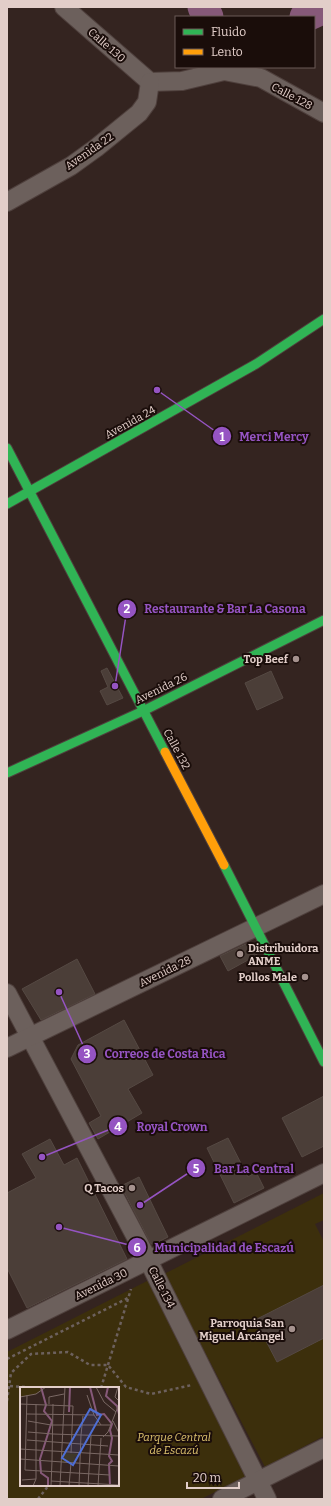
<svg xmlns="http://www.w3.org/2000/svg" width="331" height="1506" font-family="Bitter,serif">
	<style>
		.green { fill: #3c2f0c; fill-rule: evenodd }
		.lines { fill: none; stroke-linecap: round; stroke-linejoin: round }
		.river { stroke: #865979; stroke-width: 31 }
		.building { fill: #4b3e38; stroke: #554943 }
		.street-casing { stroke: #4f403d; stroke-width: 20 }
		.fast-casing { stroke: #4f403d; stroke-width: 11 }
		.slow-casing { stroke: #4f403d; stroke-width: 11 }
		.path { stroke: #6d615e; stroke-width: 2.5; stroke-dasharray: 3 3; stroke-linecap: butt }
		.street { stroke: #6c605c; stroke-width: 18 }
		.fast { stroke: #30b455; stroke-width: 9 }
		.slow { stroke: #ff9f0a; stroke-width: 9 }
		.poi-dot { fill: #a5928e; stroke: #1a0d0a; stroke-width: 1.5 }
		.labels { text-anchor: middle; stroke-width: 4; stroke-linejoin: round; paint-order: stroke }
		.street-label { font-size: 11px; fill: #e2cec9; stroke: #1a0d0a }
		.poi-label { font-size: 11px; font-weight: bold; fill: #e2cec9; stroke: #1a0d0a; text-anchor: end }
		.park-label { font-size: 11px; font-style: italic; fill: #dfc46f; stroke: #1a0d0a }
		.inset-river { fill: none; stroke: #865979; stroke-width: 2 }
		.inset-road { fill: none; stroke: #7a6864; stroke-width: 1 }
		.view { fill: #4e6ed4; fill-opacity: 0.15; stroke: #4e6ed4; stroke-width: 2 }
		.inset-edge { fill: none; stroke: #e2cec9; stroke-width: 2 }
		.leader { fill: none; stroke: #9554c2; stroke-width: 1.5 }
		.callout-dot { fill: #9554c2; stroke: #1a0d0a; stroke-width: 1.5 }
		.mark-label { font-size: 12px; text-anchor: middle; font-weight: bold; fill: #fff }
		.callout-label { font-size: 12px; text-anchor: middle; font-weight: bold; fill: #9554c2; stroke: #1a0d0a; stroke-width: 4; stroke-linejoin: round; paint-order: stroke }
	</style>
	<rect width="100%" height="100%" fill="#342420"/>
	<g class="green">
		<polygon points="324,1193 324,1220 315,1224 324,1242 324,1285 256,1320 277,1362 324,1338 324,1436 265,1467 164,1274"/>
		<path d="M153,1278l98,196 -50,25h-194v-147zM21,1388h97v97h-97z"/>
	</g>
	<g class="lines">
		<g class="river">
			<polyline points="203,7 208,17"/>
			<polyline points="305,17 318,11 320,7"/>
		</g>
	</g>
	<g class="building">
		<polygon points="107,668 123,698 107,705 100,691 108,687 101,671"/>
		<polygon points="271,671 283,698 257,710 245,683"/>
		<polygon points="250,942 257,955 228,971 220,956"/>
		<polygon points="77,959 95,994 41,1020 22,989"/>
		<polygon points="124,1020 153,1075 128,1089 142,1113 98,1139 89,1123 101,1116 71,1059 78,1045"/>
		<polygon points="324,1096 324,1146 302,1157 282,1118"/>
		<polygon points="228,1138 248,1177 256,1172 264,1188 234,1203 207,1148"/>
		<polygon points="50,1139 64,1165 77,1158 127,1259 27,1308 7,1268 7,1193 36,1178 22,1154"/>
		<polygon points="139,1177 168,1237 154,1244 151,1244 121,1186"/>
		<polygon points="324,1285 324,1338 277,1362 255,1320"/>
	</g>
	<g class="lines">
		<g class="street-casing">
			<g id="street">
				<polyline points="64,7 150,82"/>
				<polyline points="150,82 182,81 224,71 261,78 324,113"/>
				<polyline points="7,202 71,166 96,148 139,113 147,102 150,82"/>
				<polyline points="7,993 148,1260 267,1499"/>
				<polyline points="7,1048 324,894"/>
				<polyline points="7,1330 324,1173"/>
				<polyline points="222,1499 324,1448"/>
			</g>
		</g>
		<g class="fast-casing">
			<g id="fast">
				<polyline points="7,448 165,752"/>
				<polyline points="7,504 256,364 324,319"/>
				<polyline points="7,773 143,711 324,620"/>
				<polyline points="224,865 324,1062"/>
			</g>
		</g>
		<g class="slow-casing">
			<polyline id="slow" points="165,752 224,865"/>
		</g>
		<g class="path">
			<polyline points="7,1359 128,1298"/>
			<polyline points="10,1386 38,1388"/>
			<polyline points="101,1388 131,1289"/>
			<polyline points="7,1401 11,1373 31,1354 68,1352 90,1365 108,1365 126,1387 151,1394 192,1385"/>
			<polyline points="38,1499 49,1485"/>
		</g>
		<use href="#street" class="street"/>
		<use href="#fast" class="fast"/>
		<use href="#slow" class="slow"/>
	</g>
	<g class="poi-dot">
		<circle cx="296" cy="659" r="4"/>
		<circle cx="240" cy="954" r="4"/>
		<circle cx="305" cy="977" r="4"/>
		<circle cx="132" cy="1188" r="4"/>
		<circle cx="292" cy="1329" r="4"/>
	</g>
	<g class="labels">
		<g class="street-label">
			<text transform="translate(107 45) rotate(41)" y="4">Calle 130</text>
			<text transform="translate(292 96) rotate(28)" y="4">Calle 128</text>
			<text transform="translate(89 151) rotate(-35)" y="4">Avenida 22</text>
			<text transform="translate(130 422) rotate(-29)" y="4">Avenida 24</text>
			<text transform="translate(161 688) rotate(-26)" y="4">Avenida 26</text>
			<text transform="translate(177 749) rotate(62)" y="4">Calle 132</text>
			<text transform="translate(165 971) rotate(-26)" y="4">Avenida 28</text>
			<text transform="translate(101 1284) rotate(-26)" y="4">Avenida 30</text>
			<text transform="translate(162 1287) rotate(63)" y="4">Calle 134</text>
		</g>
		<g class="poi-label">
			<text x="288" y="663">Top Beef</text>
			<text x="248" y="952" text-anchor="start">Distribuidora<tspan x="248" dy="13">ANME</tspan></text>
			<text x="297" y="981">Pollos Male</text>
			<text x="124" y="1192">Q Tacos</text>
			<text x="284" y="1327">Parroquia San<tspan x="284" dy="13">Miguel Arcángel</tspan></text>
		</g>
		<g class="park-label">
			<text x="174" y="1441">Parque Central<tspan x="174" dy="13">de Escazú</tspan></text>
		</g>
	</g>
	<g transform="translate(20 1387)">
		<rect width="99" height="99" fill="#342420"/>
		<path d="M0,0h24l-8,7 -16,3zM42,66l18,1v1l-6,2 3,5h-15z" fill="#3c2f0c"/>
		<path class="inset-river" d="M21,0l5,18 -2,6 8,10 -12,38 1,14 7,5v8M70,0l7,28 7,-1 8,10 -2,6 2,8 -3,18 3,5 -3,3 1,21M88,0l-2,9 11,10 2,8M49,25l1,-25"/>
		<path class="inset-road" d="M76,0l8,15 12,10M98,0l-3,10 4,4M7,8l-2,75 85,5M67,8l7,20M0,10l16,-3 10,-7M0,17l53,2 -2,47M29,17v-7l15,-3M7,27l67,1M74,28l7,10M8,34l23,4h60M93,34l6,12M8,45l25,2M33,47l28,1 2,-19M83,50l5,-5 11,-28M7,53l81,6M0,62l99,6M0,72l99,7M32,74l1,-57M2,93l14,-1M31,94l68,4M13,99l3,-7v-75M31,99l1,-25M40,99l5,-99M49,99l2,-23M59,99l2,-51 38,1M68,99l3,-50M78,99l3,-48"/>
		<path class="view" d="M70,22l11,6 -28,50 -11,-7z"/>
		<rect width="99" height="99" class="inset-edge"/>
	</g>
	<path class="leader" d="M157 390L222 436M115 686L127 609M59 992L87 1054M42 1157L118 1126M140 1205L196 1168M59 1227L137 1247"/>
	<g class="callout-dot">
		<circle cx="157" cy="390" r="4"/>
		<circle cx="115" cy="686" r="4"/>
		<circle cx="59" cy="992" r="4"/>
		<circle cx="42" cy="1157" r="4"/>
		<circle cx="140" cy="1205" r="4"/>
		<circle cx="59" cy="1227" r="4"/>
		<circle cx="222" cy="436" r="10"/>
		<circle cx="127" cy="609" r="10"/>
		<circle cx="87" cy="1054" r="10"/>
		<circle cx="118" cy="1126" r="10"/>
		<circle cx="196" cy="1168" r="10"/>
		<circle cx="137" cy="1247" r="10"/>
	</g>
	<g class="mark-label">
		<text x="222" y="441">1</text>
		<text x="127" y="613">2</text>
		<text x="87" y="1058">3</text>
		<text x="118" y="1131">4</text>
		<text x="196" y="1173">5</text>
		<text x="137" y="1252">6</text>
	</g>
	<g class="callout-label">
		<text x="274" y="441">Merci Mercy</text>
		<text x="225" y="613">Restaurante &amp; Bar La Casona</text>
		<text x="165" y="1058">Correos de Costa Rica</text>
		<text x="172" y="1131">Royal Crown</text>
		<text x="254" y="1173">Bar La Central</text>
		<text x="224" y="1252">Municipalidad de Escazú</text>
	</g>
	<rect width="331" height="1506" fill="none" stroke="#e2cec9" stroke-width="16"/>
	<rect x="175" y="16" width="140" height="52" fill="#1a0d0a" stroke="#6a5a56"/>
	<rect x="183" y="29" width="20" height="6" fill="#30b455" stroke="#6a5a56"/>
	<text x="211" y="36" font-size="12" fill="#e2cec9">Fluido</text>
	<rect x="183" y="49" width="20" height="6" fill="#ff9f0a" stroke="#6a5a56"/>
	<text x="211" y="56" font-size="12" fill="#e2cec9">Lento</text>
	<path d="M187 1482v6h52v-6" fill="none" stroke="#e2cec9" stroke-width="2"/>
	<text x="193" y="1482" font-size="12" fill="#e2cec9" stroke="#1a0d0a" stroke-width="3" paint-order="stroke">20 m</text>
</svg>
